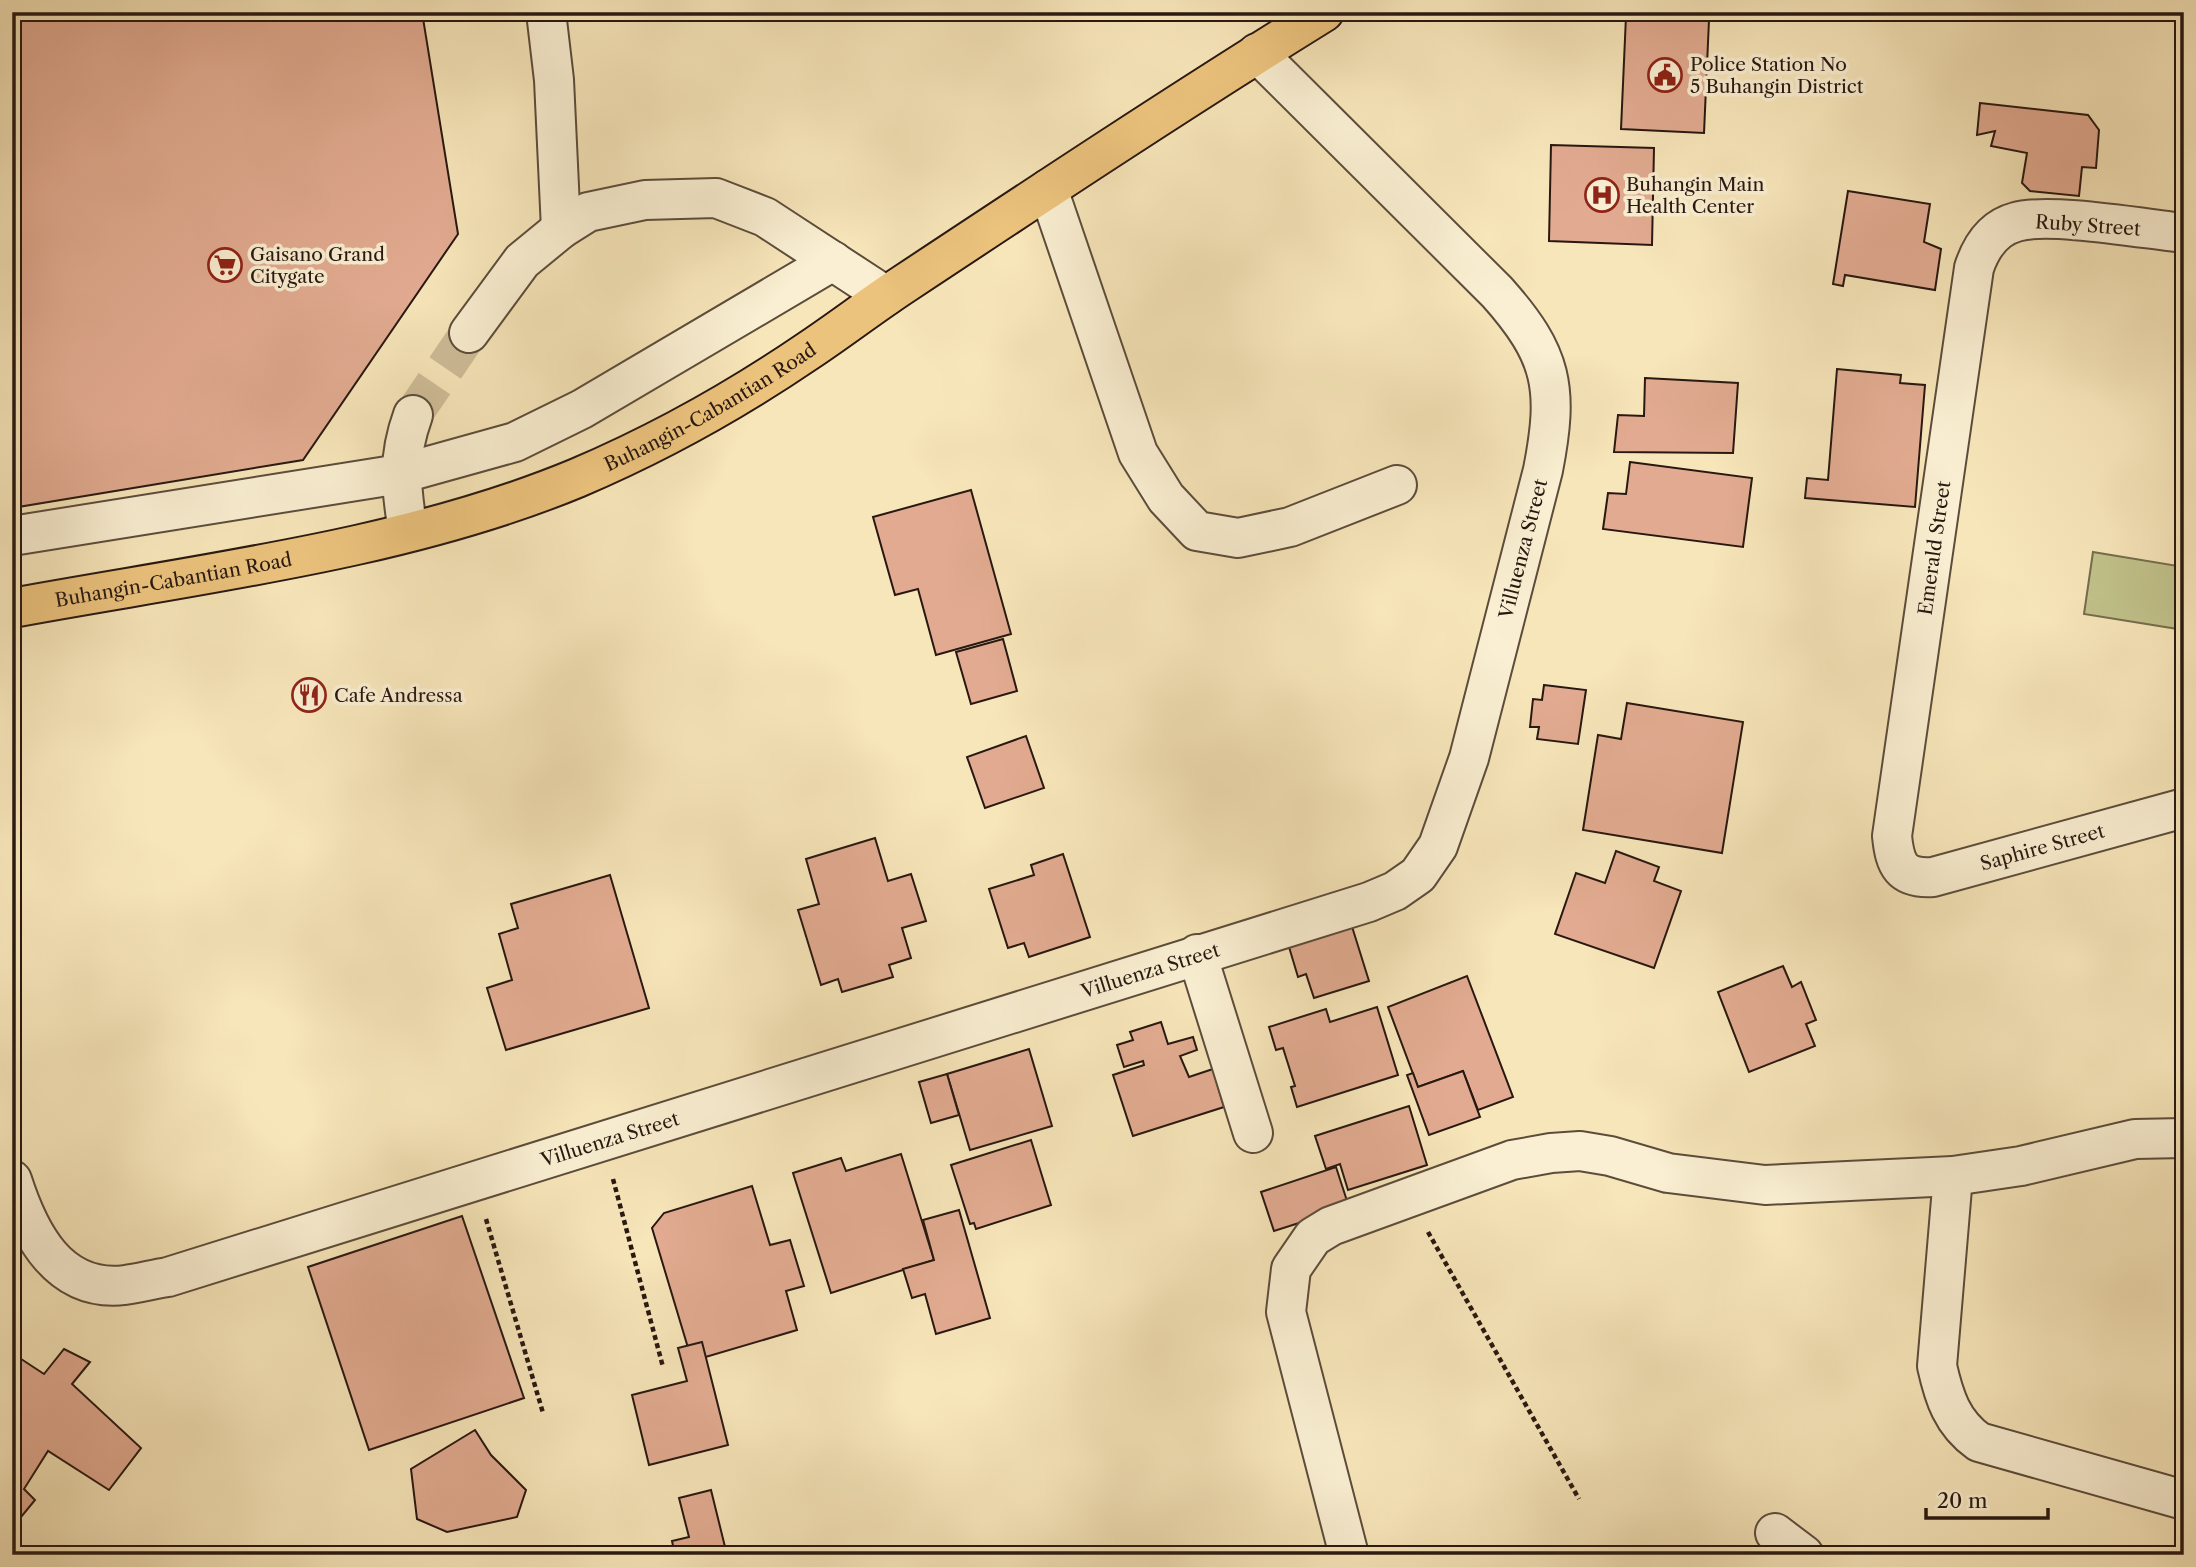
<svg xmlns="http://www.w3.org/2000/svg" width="2196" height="1567" font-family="'Libre Caslon Text',serif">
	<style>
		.green { fill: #c2c38c; stroke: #756e4e; stroke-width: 2 }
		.building { fill: #e2ab91; stroke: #281811; stroke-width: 2 }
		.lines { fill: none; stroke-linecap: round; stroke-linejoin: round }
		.minor-tunnel { stroke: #cebd98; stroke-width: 38; stroke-dasharray: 38 19; stroke-linecap: butt }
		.minor-casing { stroke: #5c4c3b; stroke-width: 42 }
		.major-casing { stroke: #281811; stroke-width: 42 }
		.path { stroke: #281811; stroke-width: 4.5; stroke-dasharray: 5 3.5; stroke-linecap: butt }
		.minor { stroke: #faefd2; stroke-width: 38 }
		.major { stroke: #ecc37d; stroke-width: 38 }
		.labels { text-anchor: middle; stroke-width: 7; stroke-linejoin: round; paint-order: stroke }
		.poi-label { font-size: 19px; fill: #281811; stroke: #faefd2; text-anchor: start }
		.street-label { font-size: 19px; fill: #281811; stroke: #faefd2 }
	</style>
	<rect width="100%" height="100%" fill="#f7e6ba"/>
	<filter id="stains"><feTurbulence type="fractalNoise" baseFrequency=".00286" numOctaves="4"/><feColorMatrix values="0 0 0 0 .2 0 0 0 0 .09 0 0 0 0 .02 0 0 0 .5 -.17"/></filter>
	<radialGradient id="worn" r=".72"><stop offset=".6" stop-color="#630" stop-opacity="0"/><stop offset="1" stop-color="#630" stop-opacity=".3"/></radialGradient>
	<polygon class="green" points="2093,552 2184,567 2184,630 2084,614"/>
	<g class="building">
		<polygon points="12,12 422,12 458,234 303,460 12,508"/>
		<polygon points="1626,16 1709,20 1704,133 1621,129"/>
		<polygon points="1980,103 2088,115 2099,130 2096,168 2082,167 2079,196 2030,191 2022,183 2027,153 1991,146 1995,131 1977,135"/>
		<polygon points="1551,145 1654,148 1652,245 1549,241"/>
		<polygon points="1848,191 1930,204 1924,242 1941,249 1935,290 1845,275 1843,286 1833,284"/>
		<polygon points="1837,369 1901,375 1900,383 1925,385 1915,507 1805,498 1807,478 1828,480"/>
		<polygon points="1645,378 1738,383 1733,453 1614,452 1618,415 1644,416"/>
		<polygon points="1630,462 1752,478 1743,547 1603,529 1608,493 1626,494"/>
		<polygon points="971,490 1011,634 936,655 918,589 895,595 873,517"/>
		<polygon points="1003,639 1017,691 971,704 956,652"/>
		<polygon points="1544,685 1586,690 1578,744 1537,739 1539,727 1530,727 1533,699 1542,700"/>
		<polygon points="1627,703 1743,722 1722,853 1583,830 1598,735 1621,739"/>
		<polygon points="1026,736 1044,788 985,808 967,757"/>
		<polygon points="875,838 888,881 911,874 926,921 902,928 911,958 889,965 893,977 842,992 838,979 821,985 798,910 819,904 806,859"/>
		<polygon points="1616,851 1659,867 1654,881 1681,891 1654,968 1555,934 1576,873 1605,883"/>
		<polygon points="1063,854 1090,937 1029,957 1024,943 1008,948 989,889 1034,875 1031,865"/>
		<polygon points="610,875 649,1008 506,1050 487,988 512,980 499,934 518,928 511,904"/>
		<polygon points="1349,917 1369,981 1314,998 1306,974 1298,977 1286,937"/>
		<polygon points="1783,966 1792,987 1801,982 1816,1020 1806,1024 1815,1046 1749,1072 1718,992"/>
		<polygon points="1467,976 1513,1097 1478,1110 1463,1071 1418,1087 1388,1007"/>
		<polygon points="1377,1007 1398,1075 1297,1107 1291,1087 1295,1086 1283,1048 1276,1050 1269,1027 1326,1009 1330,1022"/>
		<polygon points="1161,1022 1168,1044 1193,1037 1197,1050 1180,1056 1189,1077 1225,1065 1225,1085 1218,1087 1224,1107 1133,1136 1113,1075 1144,1065 1143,1061 1124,1067 1117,1045 1133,1040 1130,1032"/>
		<polygon points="1029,1049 1052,1126 970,1150 947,1074"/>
		<polygon points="1463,1071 1480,1117 1429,1135 1407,1075 1413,1073 1418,1087"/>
		<polygon points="947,1074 959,1115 931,1123 919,1082"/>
		<polygon points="1409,1106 1427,1165 1348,1190 1340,1164 1326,1169 1315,1136"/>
		<polygon points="1031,1140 1051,1205 976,1229 974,1223 970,1224 951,1165"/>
		<polygon points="901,1154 934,1260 831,1293 793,1173 841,1158 846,1171"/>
		<polygon points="1336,1167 1349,1207 1274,1231 1261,1192"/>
		<polygon points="752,1186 770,1245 790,1240 804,1286 786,1291 797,1330 692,1361 652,1228 664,1213"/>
		<polygon points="959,1210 990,1318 936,1334 925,1294 912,1298 903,1269 934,1260 923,1220"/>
		<polygon points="462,1216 524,1398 369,1450 308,1267"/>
		<polygon points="702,1342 728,1445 649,1465 632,1395 687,1381 678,1348"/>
		<polygon points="64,1349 90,1362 72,1384 141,1448 109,1490 48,1451 24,1489 35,1500 12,1528 12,1353 44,1374"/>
		<polygon points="475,1430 491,1455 526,1490 517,1517 447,1532 417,1519 411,1469"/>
		<polygon points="711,1490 727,1555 675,1555 672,1541 689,1537 679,1498"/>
	</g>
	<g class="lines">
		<polyline class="minor-tunnel" points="413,415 469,333"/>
		<g class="minor-casing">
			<g id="minor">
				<polyline points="546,12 554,80 561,229"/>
				<polyline points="1048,189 1138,453 1166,498 1197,531 1238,538 1290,527 1397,485"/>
				<path id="s1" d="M2184,233c-39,-4 -135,-21 -168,-11 -23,6 -35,25 -42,46l-82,568c3,29 9,43 41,41l251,-69"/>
				<polyline points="469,333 522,261 561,229 588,212 645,200 716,198 765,217 886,296"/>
				<path d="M408,532c-7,-45 -11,-73 5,-117"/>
				<polyline points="12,536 400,474 515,442 582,409 833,261"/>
				<polyline points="1197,954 1253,1133"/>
				<path d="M1953,1176l-16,190c7,31 15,57 42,76l205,58"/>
				<path id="s2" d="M12,1180c17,53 46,113 113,105 15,-2 29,-6 43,-8l1201,-375 26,-11 23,-16 20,-29 31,-88 74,-288c16,-82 10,-115 -46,-178l-240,-239"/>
				<polyline points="1775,1533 1804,1555"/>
				<polyline points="1349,1555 1286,1312 1291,1269 1313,1237 1331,1226 1512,1160 1551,1153 1580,1151 1610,1156 1668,1173 1765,1185 1953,1176 2021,1166 2135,1139 2184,1138"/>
			</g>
		</g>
		<g class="major-casing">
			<g id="major">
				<path id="s3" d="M12,608c184,-34 392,-58 565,-130 80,-34 159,-78 231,-127 33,-22 64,-46 96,-67 139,-92 278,-184 420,-272"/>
			</g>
		</g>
		<g class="path">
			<polyline points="613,1179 663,1367"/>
			<polyline points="486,1219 543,1413"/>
			<polyline points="1428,1232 1579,1499"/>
		</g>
		<use href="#minor" class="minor"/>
		<use href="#major" class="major"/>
	</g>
	<defs>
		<g id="civic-ring" transform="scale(1.75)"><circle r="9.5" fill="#faefd2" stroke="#8f2418" stroke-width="1.5"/><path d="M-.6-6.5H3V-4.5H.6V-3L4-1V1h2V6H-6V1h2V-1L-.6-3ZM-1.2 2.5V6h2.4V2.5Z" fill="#8f2418"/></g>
		<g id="hospital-ring" transform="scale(1.75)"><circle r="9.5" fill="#faefd2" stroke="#8f2418" stroke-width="1.5"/><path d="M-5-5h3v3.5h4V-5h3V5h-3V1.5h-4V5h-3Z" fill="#8f2418"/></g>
		<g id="supermarket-ring" transform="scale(1.75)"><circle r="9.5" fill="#faefd2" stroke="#8f2418" stroke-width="1.5"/><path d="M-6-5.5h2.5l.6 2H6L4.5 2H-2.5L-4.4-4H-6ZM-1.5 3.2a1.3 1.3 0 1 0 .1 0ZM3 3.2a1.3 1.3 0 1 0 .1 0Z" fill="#8f2418"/></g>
		<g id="restaurant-ring" transform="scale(1.75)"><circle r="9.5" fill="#faefd2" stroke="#8f2418" stroke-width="1.5"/><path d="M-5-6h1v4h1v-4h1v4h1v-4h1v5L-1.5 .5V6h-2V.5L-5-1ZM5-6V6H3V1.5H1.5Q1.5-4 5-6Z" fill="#8f2418"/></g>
	</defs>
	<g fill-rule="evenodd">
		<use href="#civic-ring" x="1665" y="75"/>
		<use href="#hospital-ring" x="1602" y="195"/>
		<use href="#supermarket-ring" x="225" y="265"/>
		<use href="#restaurant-ring" x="309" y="695"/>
	</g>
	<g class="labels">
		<g class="poi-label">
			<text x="1690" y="71">Police Station No<tspan x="1690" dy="22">5 Buhangin District</tspan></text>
			<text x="1626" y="191">Buhangin Main<tspan x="1626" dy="22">Health Center</tspan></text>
			<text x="250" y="261">Gaisano Grand<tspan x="250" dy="22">Citygate</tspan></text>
			<text x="334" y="702">Cafe Andressa</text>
		</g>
		<g class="street-label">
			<text transform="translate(2088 225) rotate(4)" y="7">Ruby Street</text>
			<text dy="7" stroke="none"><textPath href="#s3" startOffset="732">Buhangin-Cabantian Road</textPath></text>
			<text dy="7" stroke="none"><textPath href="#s2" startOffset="1872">Villuenza Street</textPath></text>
			<text transform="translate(1934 548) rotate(-82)" y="7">Emerald Street</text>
			<text dy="7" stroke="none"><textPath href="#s3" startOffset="164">Buhangin-Cabantian Road</textPath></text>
			<text dy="7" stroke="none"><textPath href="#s1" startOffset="989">Saphire Street</textPath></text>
			<text dy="7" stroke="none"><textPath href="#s2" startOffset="1242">Villuenza Street</textPath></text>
			<text dy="7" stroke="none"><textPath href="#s2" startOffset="676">Villuenza Street</textPath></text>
		</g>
	</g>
	<rect width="2196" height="1567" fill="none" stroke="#f7e6ba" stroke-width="42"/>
	<rect x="14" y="14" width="2168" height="1539" fill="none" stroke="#281811" stroke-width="3.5"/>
	<rect x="21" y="21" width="2154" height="1525" fill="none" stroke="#281811" stroke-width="2"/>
	<path d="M1926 1508v10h122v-10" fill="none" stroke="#281811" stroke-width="3.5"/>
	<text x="1937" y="1508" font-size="21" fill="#281811" stroke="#faefd2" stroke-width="5" paint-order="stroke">20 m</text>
	<rect width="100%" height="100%" filter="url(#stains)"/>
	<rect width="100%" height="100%" fill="url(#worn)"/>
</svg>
